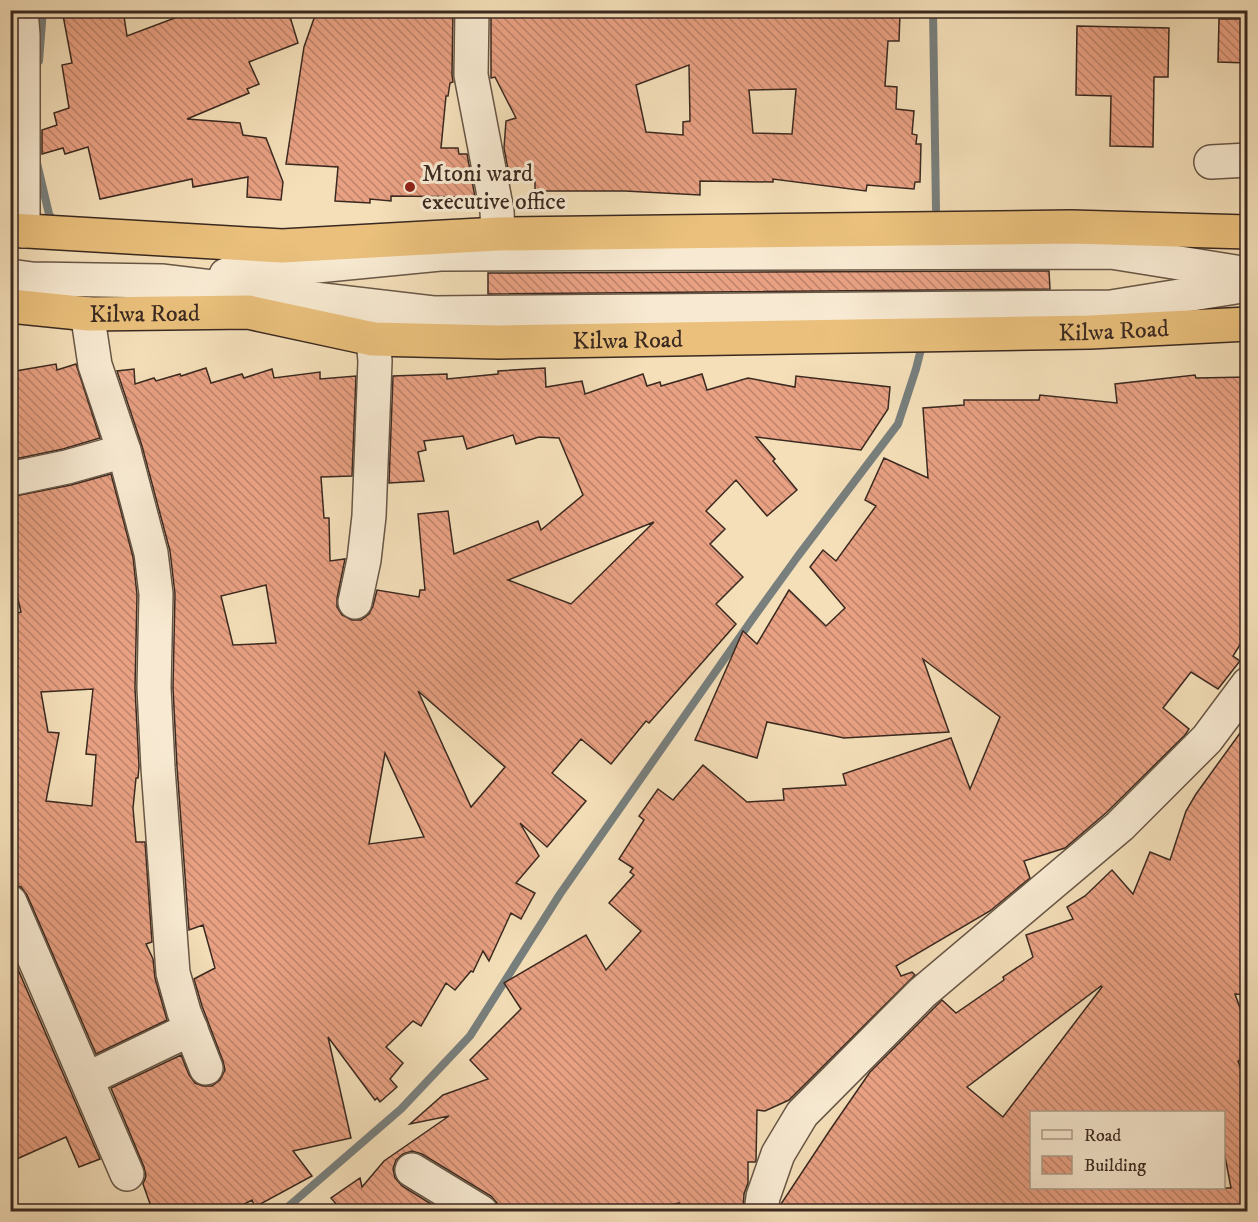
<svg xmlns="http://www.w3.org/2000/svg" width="1258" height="1222" font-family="'IM FELL DW Pica',serif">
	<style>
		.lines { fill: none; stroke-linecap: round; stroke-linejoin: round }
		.stream { stroke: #787f7d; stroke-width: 8 }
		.building { fill: url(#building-back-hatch); stroke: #3a2920; stroke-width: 1.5; fill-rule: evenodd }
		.minor-casing { stroke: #685646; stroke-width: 36 }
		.highway-casing { stroke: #3a2920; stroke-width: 36 }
		.minor { stroke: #f8ead2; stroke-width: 33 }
		.highway { stroke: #eac07c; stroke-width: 33 }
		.poi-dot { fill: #8f2418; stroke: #f8ead2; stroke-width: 2 }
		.labels { text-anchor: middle; stroke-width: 6; stroke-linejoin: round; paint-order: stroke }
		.poi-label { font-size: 24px; fill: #3a2920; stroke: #f8ead2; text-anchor: start }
		.street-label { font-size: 24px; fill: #3a2920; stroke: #f8ead2 }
	</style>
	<defs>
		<pattern id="building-back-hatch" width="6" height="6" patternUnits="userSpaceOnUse" patternTransform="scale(1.5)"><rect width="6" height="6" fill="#e9a183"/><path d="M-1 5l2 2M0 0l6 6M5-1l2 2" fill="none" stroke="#be836b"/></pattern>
	</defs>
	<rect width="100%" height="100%" fill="#f4dfb9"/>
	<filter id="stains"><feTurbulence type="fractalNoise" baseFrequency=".00333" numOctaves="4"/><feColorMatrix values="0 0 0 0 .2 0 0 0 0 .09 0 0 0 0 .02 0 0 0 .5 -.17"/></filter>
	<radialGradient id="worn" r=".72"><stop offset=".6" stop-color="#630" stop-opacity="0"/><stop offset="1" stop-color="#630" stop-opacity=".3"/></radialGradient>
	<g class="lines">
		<g class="stream">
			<polyline points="933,10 936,209"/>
			<polyline points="39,61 43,10"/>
			<polyline points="37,163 49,214 55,225"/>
			<polyline points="282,1212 401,1109 470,1036 560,894 751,621 798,556 898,424 916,369 921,349"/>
		</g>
	</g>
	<g class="building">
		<polygon points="62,10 123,10 127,36 196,10 288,10 298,43 249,62 259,84 247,89 249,93 187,119 240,123 243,135 266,138 283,182 281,200 247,197 248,177 193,187 192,179 100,199 88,147 65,154 63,148 42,154 42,130 57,125 54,113 69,108 62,65 72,63"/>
		<polygon points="317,10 453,10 452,75 453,82 450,83 448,96 446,96 441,148 458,148 459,154 467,154 475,197 391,196 391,201 370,199 370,203 335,201 338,167 286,164 304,47"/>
		<path d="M491,10h405v2l4,1 -1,28h-11l-3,45 12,1 -1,22 18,2 -2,23 5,1 -1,9h5l-1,38h-5l-1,7 -47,-4 -1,6 -93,-12v3l-73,-1v14l-75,-4h-90v-10l-25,-1 -6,-32 2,-27 10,-3 -21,-41 -4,1zM689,65l1,56 -7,1v13l-37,-3 -10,-47zM796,89l-4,45 -39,-1 -4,-43z"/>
		<polygon points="1219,19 1248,19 1248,63 1218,62"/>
		<polygon points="1077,26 1169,28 1168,77 1154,77 1153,147 1110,146 1111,96 1076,95"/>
		<polygon points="1049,271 1050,289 488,294 488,273"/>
		<polygon points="56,364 57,370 76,364 100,438 63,449 10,460 10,372"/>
		<path d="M206,368l5,15 31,-9 2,4 28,-9 2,9 46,-6v7l36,-3 -4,100 -31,1 3,41h5l1,43 15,-2 -8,39v9l5,8 10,5h9l8,-6 4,-8 4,-16 42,7 1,-7h5l-7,-76 30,-3 6,43 84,-33 3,9 42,-35 -24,-57 -20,-1 -23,7 -3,-9 -46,14 -4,-13 -39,5 2,9 -8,2 6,29 -35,2 4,-107 54,-2v5l51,-5v-3l47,-3 1,19 36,-6 3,13 58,-20 4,12 13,-4 1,4 41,-12 5,16 41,-12 47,9 1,-11 94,11 -2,22 -27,41 -105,-13 19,22 -2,2 24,29 -30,26 -31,-36 -30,31 19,18 -15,15 33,33 -27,27 20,20 -87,99 -3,-2 -35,43 -30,-25 -29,34 34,28 -39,46 -27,-24 19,33 -23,27 19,10 -14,26 -10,-6 -22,48 -6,-10 -10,21 -2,-1 -16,19 -9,-7 -25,43 -8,-5 -27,26 17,16 -13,16 7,8 -17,15 -3,-4 -2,2 -47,-63 23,101 -58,13 19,25 -57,31 -3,-7 -23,12h-76l-10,-28 3,-8 -2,-9 -33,-79 70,-33 8,20 6,8 8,3h9l8,-6 5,-10 -2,-9 -21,-55 -8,-27 21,-11 -12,-43 -14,5 -12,-163 -4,-79 2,-94 -5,-43 -28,-105 -25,-75 17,-2 1,15 19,-6 2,3 24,-7 1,2zM654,522l-83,82 -63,-24zM266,585l10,58 -43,2 -12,-49zM418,691l87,76 -34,40zM385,753l39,84 -55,7z"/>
		<polygon points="1195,375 1196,378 1248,377 1248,624 1240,639 1243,640 1233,656 1240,661 1218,689 1191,672 1163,708 1189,729 1185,735 1107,812 1065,848 1024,861 1030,878 990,911 896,966 901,976 912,972 915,975 789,1100 765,1111 757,1110 756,1161 755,1162 748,1162 748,1183 744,1194 743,1212 679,1212 679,1203 642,1212 500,1212 497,1203 491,1196 422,1154 412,1151 403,1154 396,1160 393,1169 395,1178 402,1186 444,1212 341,1212 342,1211 331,1198 360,1178 362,1187 384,1161 449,1116 410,1124 443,1095 488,1079 470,1060 521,1009 504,983 586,935 606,970 641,931 609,903 634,875 630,872 633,868 619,859 644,820 639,816 658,789 673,800 703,765 747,802 784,800 783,789 846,785 843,774 951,738 970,789 1000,717 923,659 949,732 844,738 767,722 757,758 695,740 743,631 757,644 789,590 826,626 845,608 810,567 823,550 836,561 876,506 865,500 884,458 928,478 923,408 964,405 964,400 1039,400 1040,395 1117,403 1115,384"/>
		<path d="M111,474l22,83 4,38 -2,93 4,78 -1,12h-2l-3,30 3,34h9l7,100 -6,2 7,15 2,19 12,42 -71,34 -69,-159 -6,-8 -11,-3v-269l11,-3 -11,-46v-69l61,-12zM93,689l-7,65 10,1 -4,51 -46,-5 13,-68 -11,-1 -7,-40z"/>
		<path d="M1248,722v273l-13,-1 13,36v28l-10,3 10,29v122h-468l1,-8 49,-74 40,-58 72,-72 14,13 48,-33 -1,-3 30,-20 -7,-22 47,-16 -6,-12 18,-11 27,-26 21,24 17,-42 20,8 16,-49 10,-17zM1101,986l1,1 -99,130 -36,-30zM1032,1113h192v38l7,37h-199z"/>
		<polygon points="10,951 100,1159 79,1167 66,1137 10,1162"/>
	</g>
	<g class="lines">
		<g class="minor-casing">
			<g id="minor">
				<polyline points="21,10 23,35 23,231"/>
				<polyline points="472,10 471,75 497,211 498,234"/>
				<polyline points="1211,162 1248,160"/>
				<polyline points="226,275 440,254 1111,252 1248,274"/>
				<polyline points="10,276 32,279 161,281 433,313 1111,307 1248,285"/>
				<polyline points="89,314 89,325 95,365 124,451 151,553 156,594 154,688 158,768 173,973 184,1012 206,1068"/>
				<polyline points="10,479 67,467 124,451"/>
				<polyline points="355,602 364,560 369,516 375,361 373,339"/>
				<polyline points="10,902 127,1174"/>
				<polyline points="87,1079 191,1029"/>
				<polyline points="412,1170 481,1212"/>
				<polyline points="761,1212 763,1197 778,1154 802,1114 922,993 1120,826 1207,739 1248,684"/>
			</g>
		</g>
		<g class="highway-casing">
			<g id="highway">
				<polyline points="10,230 282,246 498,234 1071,227 1248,232"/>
				<path id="s1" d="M10,306l79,8 159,-2 125,27 126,3 591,-10 158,-8"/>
			</g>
		</g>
		<use href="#minor" class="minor"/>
		<use href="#highway" class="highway"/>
	</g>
	<circle class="poi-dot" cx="410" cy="187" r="6"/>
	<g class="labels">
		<g class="poi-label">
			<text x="422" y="181">Mtoni ward<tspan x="422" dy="28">executive office</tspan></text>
		</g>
		<g class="street-label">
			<text dy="8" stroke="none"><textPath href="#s1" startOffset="135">Kilwa Road</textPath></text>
			<text dy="8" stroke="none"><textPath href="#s1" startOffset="1107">Kilwa Road</textPath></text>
			<text dy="8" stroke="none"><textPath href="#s1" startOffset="621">Kilwa Road</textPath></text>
		</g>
	</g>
	<rect width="1258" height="1222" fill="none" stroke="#f4dfb9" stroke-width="36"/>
	<rect x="12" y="12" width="1234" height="1198" fill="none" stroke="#3a2920" stroke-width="3"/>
	<rect x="18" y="18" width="1222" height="1186" fill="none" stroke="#3a2920" stroke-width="1.5"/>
	<rect x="1030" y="1111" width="195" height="78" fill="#f8ead2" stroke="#ac9d8b" stroke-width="1.5"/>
	<rect x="1042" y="1130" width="30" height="9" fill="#f8ead2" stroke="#ac9d8b" stroke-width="1.5"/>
	<text x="1084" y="1141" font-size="18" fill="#3a2920">Road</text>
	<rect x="1042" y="1156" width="30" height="18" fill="url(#building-back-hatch)" stroke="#ac9d8b" stroke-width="1.5"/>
	<text x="1084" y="1171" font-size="18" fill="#3a2920">Building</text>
	<rect width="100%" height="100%" filter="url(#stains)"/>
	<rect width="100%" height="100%" fill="url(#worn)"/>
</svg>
